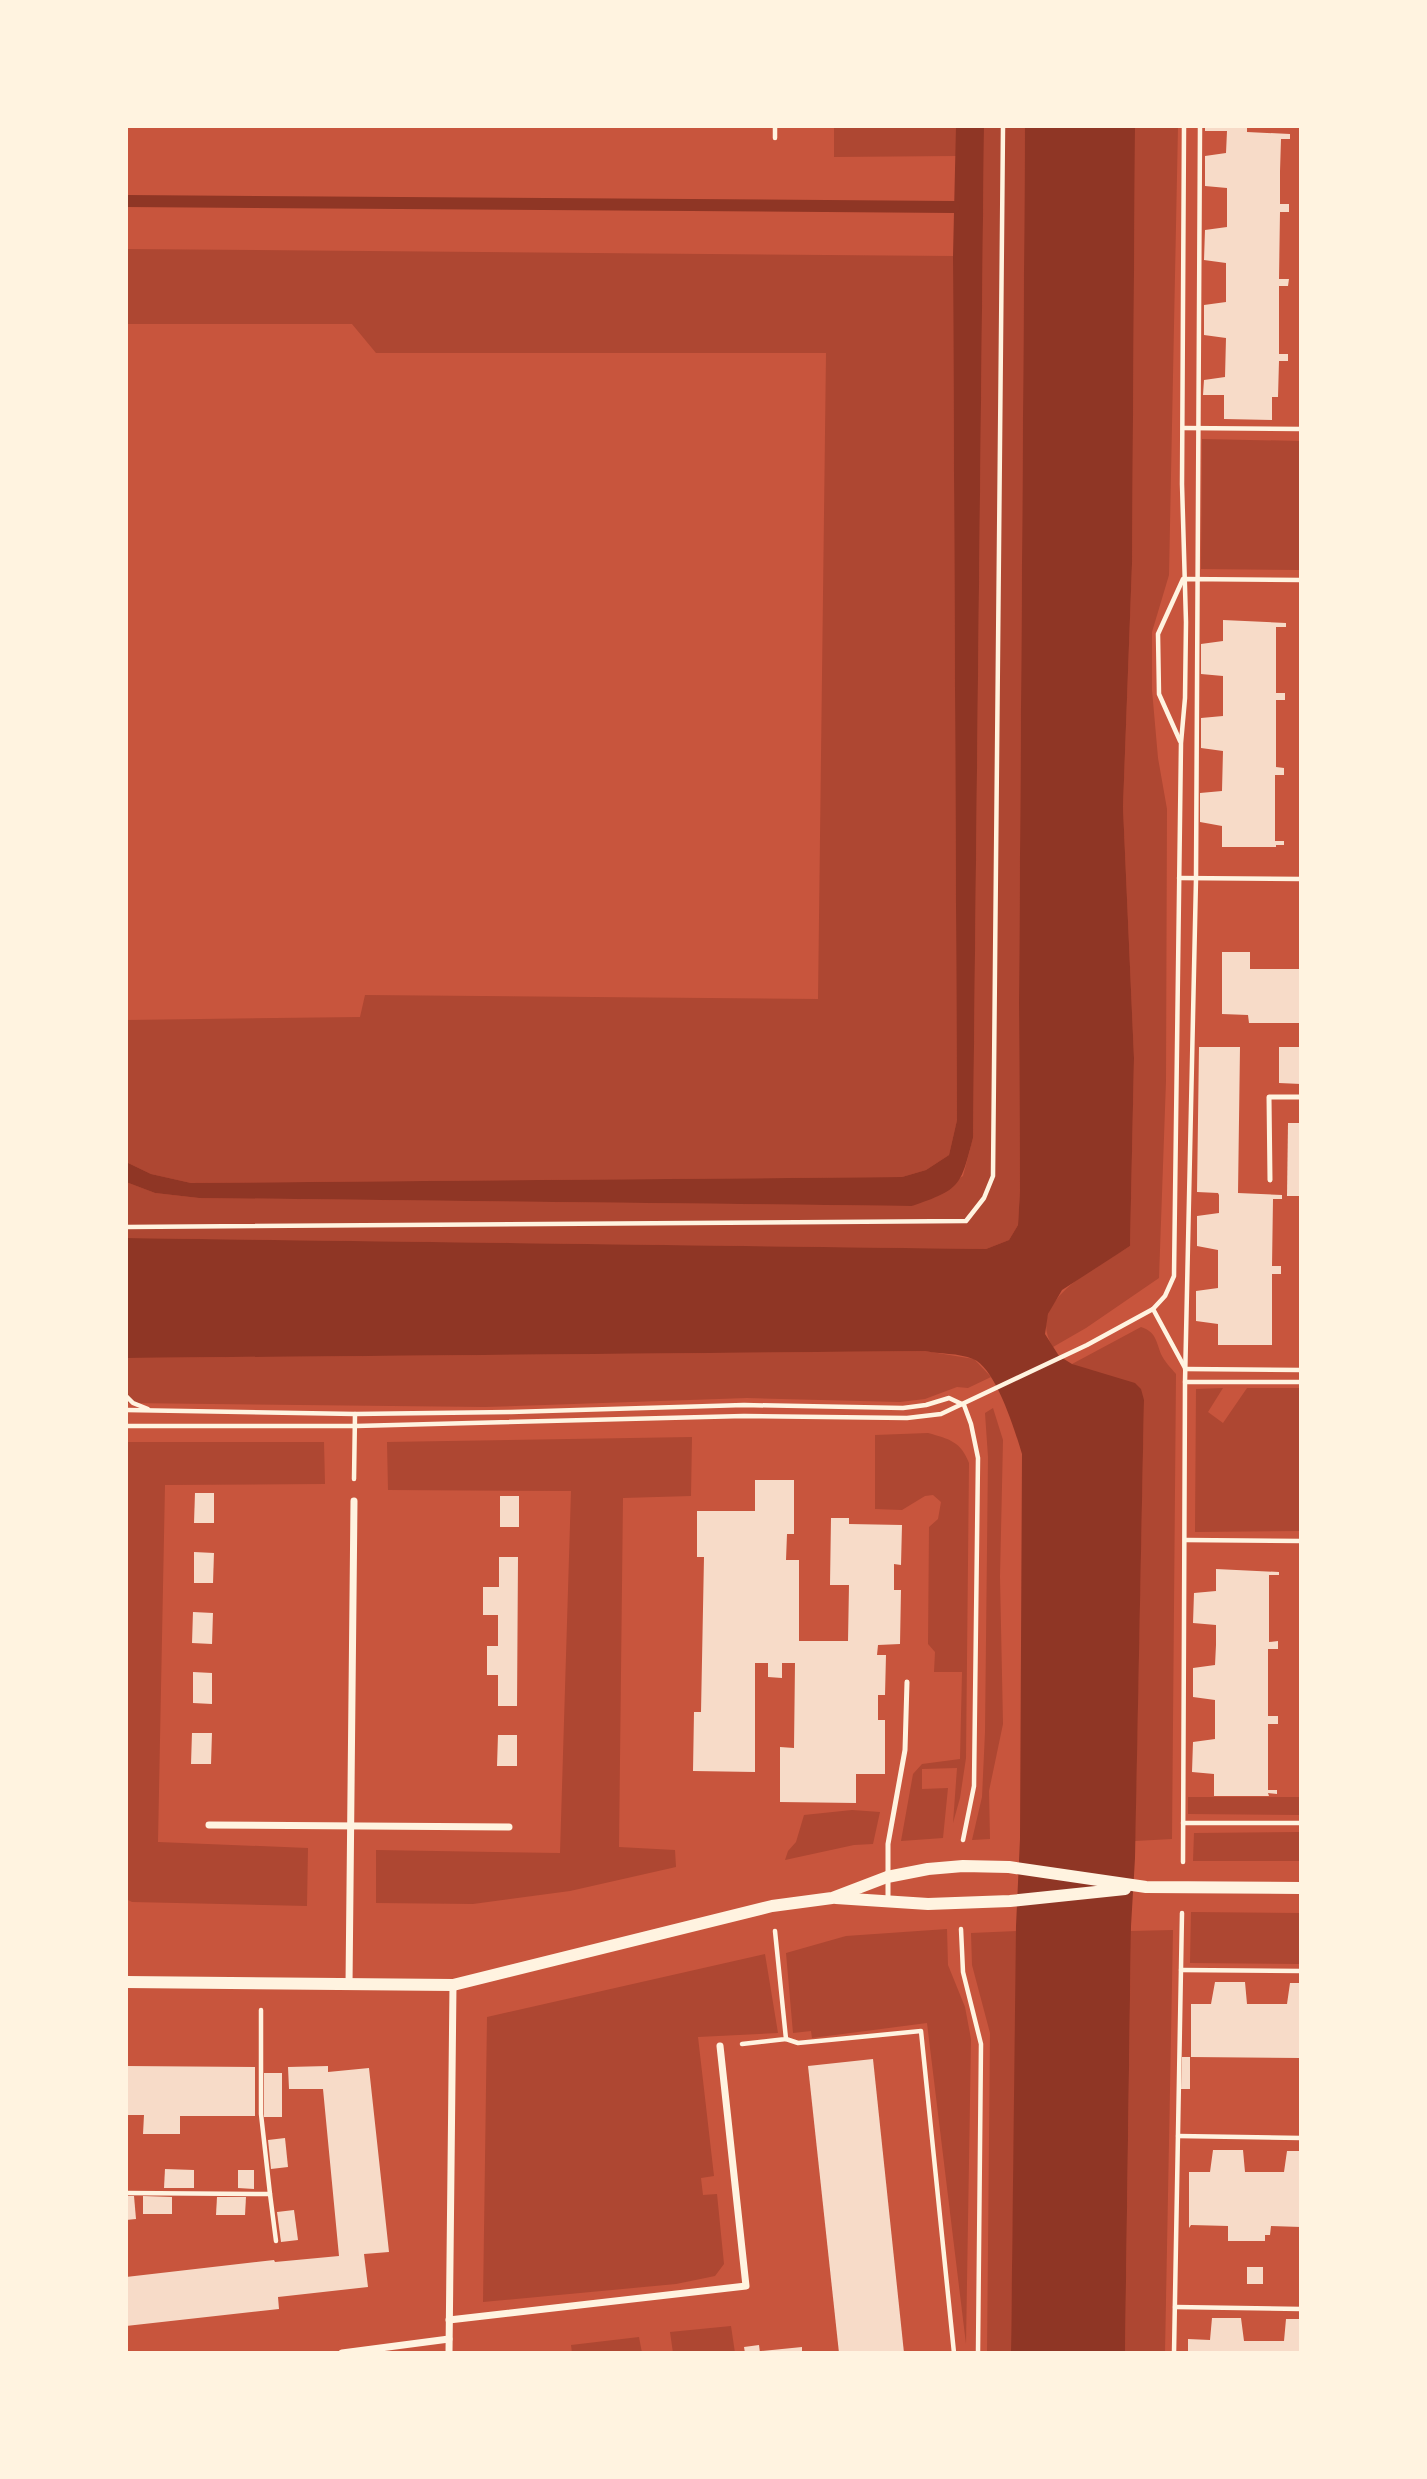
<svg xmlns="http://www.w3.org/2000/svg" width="1427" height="2479" font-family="Lora,serif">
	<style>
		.green { fill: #ae4732 }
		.water { fill: #8f3625 }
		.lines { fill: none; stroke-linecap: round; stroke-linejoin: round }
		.stream { stroke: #8f3625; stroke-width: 12 }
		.building { fill: #f7dbc8 }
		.path { stroke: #fff3e0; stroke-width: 4.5 }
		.service { stroke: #fff3e0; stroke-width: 5 }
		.minor { stroke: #fff3e0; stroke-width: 7 }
		.tertiary { stroke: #fff3e0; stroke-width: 12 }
	</style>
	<rect width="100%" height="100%" fill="#c8553d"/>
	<g class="green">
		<polygon points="834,126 956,126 956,156 834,157"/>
		<polygon points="984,126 1025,126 1019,1001 1020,1190 1018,1225 1009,1240 986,1249 126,1238 126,1182 155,1193 199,1198 912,1206 963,1176 973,1138"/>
		<path d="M1135,126h43l-9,449 -17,57v58l6,68 9,51 -1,272 -7,197 -73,50 -33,19c-30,-46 46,-81 77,-101l4,-188 -11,-251 9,-243z"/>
		<polygon points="126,249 953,256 957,1120 949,1155 926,1170 902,1177 191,1183 151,1174 126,1162 126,1020 360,1017 365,995 818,999 826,353 376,353 352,324 126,324"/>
		<polygon points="1202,439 1301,441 1301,570 1201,569"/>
		<path d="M1141,1327c15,5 15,14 20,27 3,7 10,14 15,20l-4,465 -37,2 9,-441 -72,-36z"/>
		<polygon points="925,1351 974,1359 991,1377 968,1388 957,1387 925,1399 900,1402 747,1398 485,1407 126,1403 126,1358"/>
		<polygon points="1223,1388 1208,1412 1223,1423 1247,1388 1301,1388 1301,1531 1195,1532 1196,1389"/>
		<polygon points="993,1408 1003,1440 1000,1577 1003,1724 989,1791 990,1839 972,1840 982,1797 985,1732 988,1457 985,1413"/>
		<path d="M928,1433c22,6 33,9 41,30l-3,295 -6,40 -7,25 4,-55 -35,1v20l26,-1 -5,50 -42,3 12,-67 9,-10 38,-5 2,-87h-28l1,-20 -7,-8 1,-117 9,-8 3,-17 -8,-7 -8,1 -23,14 -27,-1v-74z"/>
		<polygon points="692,1437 691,1496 623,1498 619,1847 675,1850 676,1867 570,1891 473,1904 376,1903 376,1850 560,1853 571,1491 388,1490 387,1442"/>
		<polygon points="126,1442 324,1442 325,1484 165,1485 158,1842 308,1848 307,1906 132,1902 126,1899"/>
		<polygon points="1188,1797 1301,1797 1301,1815 1188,1814"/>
		<polygon points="852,1810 880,1812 873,1844 854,1845 785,1860 788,1851 796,1842 804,1815"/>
		<polygon points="1301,1832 1301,1861 1193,1861 1194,1833"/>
		<polygon points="1191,1912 1301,1913 1301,1964 1190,1963"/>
		<polygon points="947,1929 948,1965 965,2007 971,2039 966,2344 927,2023 812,2038 811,2031 793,2033 786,1953 846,1936"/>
		<polygon points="1173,1930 1165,2353 1125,2353 1131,1931"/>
		<polygon points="1017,1931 1011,2353 987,2353 990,2033 972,1965 971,1933"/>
		<polygon points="765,1954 778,2033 698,2037 714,2176 701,2178 703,2195 717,2194 724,2264 715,2276 676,2284 483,2302 487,2017"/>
		<polygon points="731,2326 735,2353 673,2353 670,2332"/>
		<polygon points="639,2337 642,2353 572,2353 571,2345"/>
	</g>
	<g class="water">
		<path d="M956,126h28l-11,1012c-13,49 -12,51 -61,68l-713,-8 -44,-5 -29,-11v-20l25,12 40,9 711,-6 24,-7 23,-15 8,-35 -4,-864z"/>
		<path d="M1025,126h110l-3,438 -9,243 11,251 -4,188 -68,44 -14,24 -3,20 14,22 13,8 63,19 6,6 3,11 -9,458 -4,68 -6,427h-114l5,-427 4,-87 2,-385c-7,-23 -26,-86 -49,-95 -14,-6 -34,-5 -48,-8l-799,7v-120l860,11 23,-9 9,-15 2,-35 -1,-189z"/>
	</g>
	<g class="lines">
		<polyline class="stream" points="126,201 954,207"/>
	</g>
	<g class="building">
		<polygon points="1205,126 1247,126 1247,132 1290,134 1290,139 1281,139 1280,171 1280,204 1289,204 1289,212 1280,212 1279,279 1289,279 1288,286 1279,286 1279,354 1288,354 1288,361 1279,361 1278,397 1272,397 1272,420 1224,419 1224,395 1203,395 1204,380 1225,377 1226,338 1204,335 1204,305 1226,302 1226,263 1204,260 1205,230 1227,227 1227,188 1205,186 1205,156 1226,153 1227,131 1205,131"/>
		<polygon points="1223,620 1286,623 1286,627 1276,627 1276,693 1285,693 1285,700 1276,700 1276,767 1284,768 1284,775 1275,775 1275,841 1284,841 1284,845 1276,845 1276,847 1222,847 1222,826 1200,822 1200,793 1222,791 1223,751 1201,748 1201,718 1223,716 1223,676 1201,674 1201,644 1223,641"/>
		<polygon points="1222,952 1250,952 1250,969 1301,969 1301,1023 1249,1023 1248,1015 1222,1014"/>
		<polygon points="1199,1047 1240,1047 1238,1193 1282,1195 1282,1199 1273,1199 1272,1266 1281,1266 1281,1274 1272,1274 1272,1345 1218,1345 1218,1324 1196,1321 1196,1291 1218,1288 1218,1250 1197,1246 1197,1216 1219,1213 1219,1195 1218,1193 1197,1192"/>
		<polygon points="1279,1047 1301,1047 1301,1084 1279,1083"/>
		<polygon points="1288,1123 1301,1123 1301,1196 1287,1196"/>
		<polygon points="755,1480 794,1480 794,1534 787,1534 786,1560 799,1560 799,1641 848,1641 849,1585 830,1585 831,1518 849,1518 849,1524 902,1525 901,1565 894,1564 894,1590 901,1590 900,1644 878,1645 877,1655 886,1655 885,1695 878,1695 878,1720 885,1720 885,1774 856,1774 856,1803 780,1802 780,1747 794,1748 795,1663 782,1663 782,1678 768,1677 768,1663 755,1663 755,1772 693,1771 694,1712 701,1712 704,1557 697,1557 697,1511 755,1511"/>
		<polygon points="195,1493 214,1493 214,1523 194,1523"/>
		<rect x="500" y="1496" width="19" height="31"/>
		<polygon points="194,1552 214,1553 213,1583 194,1583"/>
		<polygon points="499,1557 518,1557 517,1706 498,1706 498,1675 487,1675 487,1646 498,1646 498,1615 483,1615 483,1587 499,1587"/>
		<polygon points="1216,1569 1279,1572 1279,1575 1269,1575 1269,1642 1278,1641 1278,1649 1268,1649 1268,1716 1278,1716 1278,1724 1268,1724 1268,1790 1277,1790 1277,1794 1268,1793 1269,1796 1214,1796 1214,1774 1192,1772 1193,1742 1215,1739 1215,1700 1193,1697 1193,1668 1215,1665 1216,1645 1216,1625 1193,1623 1194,1593 1216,1591"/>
		<polygon points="193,1612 213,1613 212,1644 192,1643"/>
		<polygon points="193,1672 212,1673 212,1704 193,1703"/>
		<polygon points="192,1733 212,1733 211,1764 191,1764"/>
		<polygon points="498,1735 517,1735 517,1766 497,1766"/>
		<polygon points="1215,1982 1245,1982 1247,2004 1287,2004 1290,1983 1301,1983 1301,2058 1191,2057 1191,2004 1211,2004"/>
		<polygon points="1182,2057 1190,2057 1190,2089 1181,2089"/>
		<polygon points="873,2059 904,2353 839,2353 808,2066"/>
		<polygon points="126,2066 255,2067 255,2116 180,2116 180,2134 143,2134 144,2115 126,2115"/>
		<polygon points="328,2066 328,2072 369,2068 389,2252 364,2254 368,2287 278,2297 279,2309 126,2326 126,2277 274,2260 275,2262 339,2256 323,2089 289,2089 288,2067"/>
		<rect x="264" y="2073" width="18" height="44"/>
		<polygon points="285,2138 288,2167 271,2169 268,2140"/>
		<polygon points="1213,2150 1243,2150 1245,2172 1284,2172 1287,2151 1301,2151 1301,2227 1271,2226 1270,2235 1265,2235 1265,2241 1228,2241 1228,2226 1191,2225 1189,2228 1189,2172 1210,2172"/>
		<polygon points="165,2169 194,2170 194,2188 164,2188"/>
		<polygon points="238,2170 254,2170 254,2189 238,2188"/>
		<polygon points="126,2196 134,2196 136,2219 126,2220"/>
		<polygon points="143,2196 172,2197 172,2214 143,2214"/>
		<polygon points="217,2197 246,2197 245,2215 216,2215"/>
		<polygon points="294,2210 298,2240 281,2242 277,2212"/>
		<rect x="1247" y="2267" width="16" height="17"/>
		<polygon points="1212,2318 1241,2318 1244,2341 1284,2341 1286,2319 1301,2319 1301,2353 1188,2353 1188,2339 1210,2340"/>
		<polygon points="759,2345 760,2353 745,2353 744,2347"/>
		<polygon points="802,2347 802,2353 761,2353 761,2351"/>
	</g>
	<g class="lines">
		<g class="path">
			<polyline points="775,138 775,126"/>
			<polyline points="1183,428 1301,429"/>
			<polyline points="1180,741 1159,694 1158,634 1183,579 1301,580"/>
			<polyline points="1179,878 1301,879"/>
			<polyline points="126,1227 966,1221 984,1198 993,1176 1003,126"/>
			<polyline points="1153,1309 1185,1368"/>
			<polyline points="1185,1369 1301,1370"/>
			<polyline points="1185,1382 1301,1382"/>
			<polyline points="126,1396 133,1403 148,1409"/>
			<polyline points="126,1410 355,1414 511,1412 744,1405 903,1408 926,1405 949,1398 964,1405 971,1424 978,1458 974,1786 963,1840"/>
			<polyline points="126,1426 356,1426 744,1416 907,1418 941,1414 1087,1345 1153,1309 1165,1296 1174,1276 1181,743 1185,698 1186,622 1182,484 1184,126"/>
			<polyline points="354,1479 355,1414"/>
			<polyline points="1185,1540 1301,1541"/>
			<polyline points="1183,1823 1301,1823"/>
			<polyline points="1183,1862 1185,1382 1196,879 1200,126"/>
			<polyline points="961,1929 963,1972 981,2044 978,2353"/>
			<polyline points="1181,1970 1301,1971"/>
			<polyline points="786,2039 798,2043 921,2031 954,2353"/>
			<polyline points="742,2044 786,2039 775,1931"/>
			<polyline points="1178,2136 1301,2138"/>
			<polyline points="126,2193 270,2194 261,2114 261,2010"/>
			<polyline points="270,2194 276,2241"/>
			<polyline points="1175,2307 1301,2309"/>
			<polyline points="1174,2353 1182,1913"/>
		</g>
		<g class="service">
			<polyline points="1270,1180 1269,1097 1301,1097"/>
			<polyline points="888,1899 888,1844 905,1750 907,1682"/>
		</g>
		<g class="minor">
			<polyline points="209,1825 509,1827"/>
			<polyline points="349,1985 354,1501"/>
			<polyline points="449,2320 746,2286 720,2046"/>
			<polyline points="342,2353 449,2339"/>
			<polyline points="449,2353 453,1985"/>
		</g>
		<g class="tertiary">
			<polyline points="836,1898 928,1904 1010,1901 1125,1889"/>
			<polyline points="126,1982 453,1985 772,1906 832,1898 887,1877 928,1869 963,1866 1009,1867 1146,1887 1301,1888"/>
		</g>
	</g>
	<rect width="1427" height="2479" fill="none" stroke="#fff3e0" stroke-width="256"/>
</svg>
